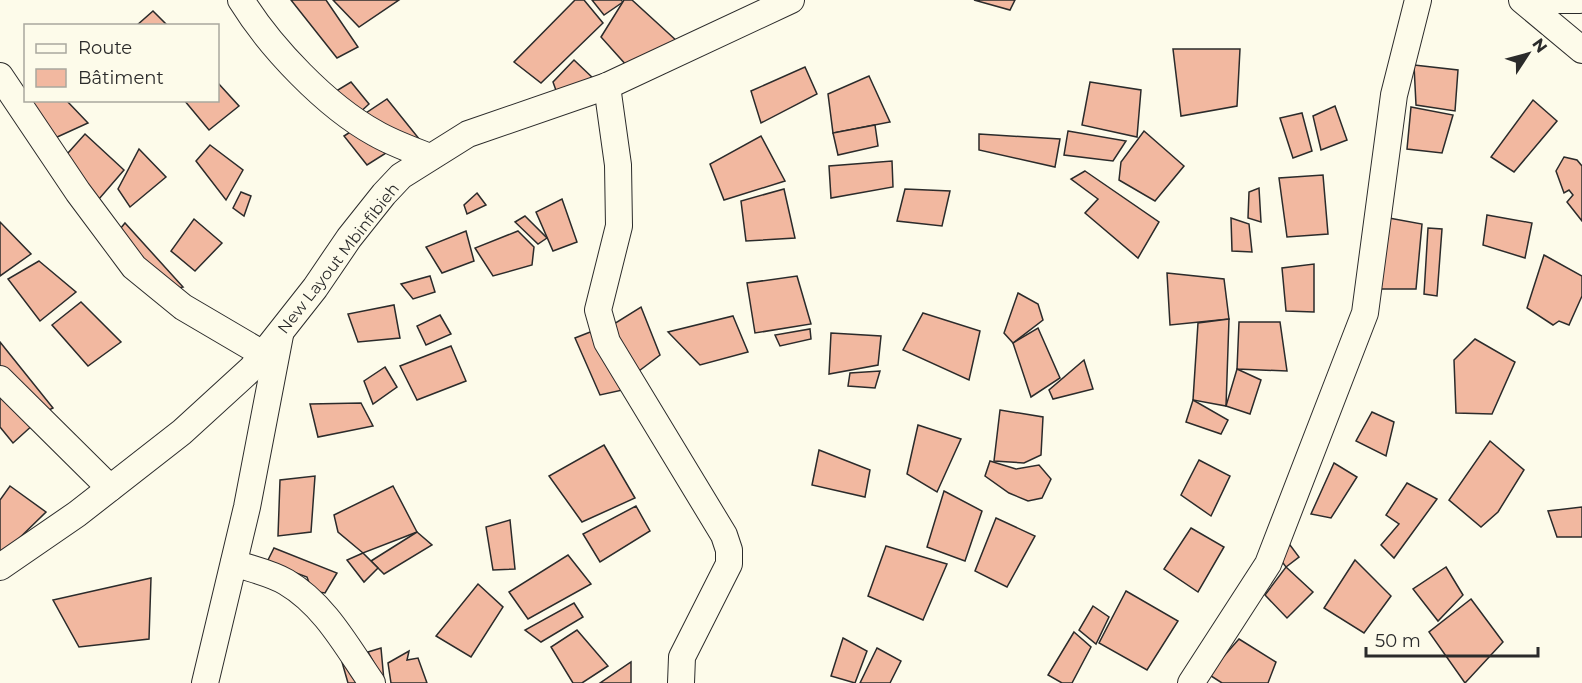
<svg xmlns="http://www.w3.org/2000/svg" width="1582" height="683" font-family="Montserrat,sans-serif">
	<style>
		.building { fill: #f2b8a0; stroke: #2b2b2b; stroke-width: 1.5 }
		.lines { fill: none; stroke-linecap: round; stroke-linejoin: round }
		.minor-casing { stroke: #2b2b2b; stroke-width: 28 }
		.minor { stroke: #fdfbea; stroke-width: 26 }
		.labels { text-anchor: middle; stroke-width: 4.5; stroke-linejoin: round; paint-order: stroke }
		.street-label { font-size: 16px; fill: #2b2b2b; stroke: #fdfbea }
	</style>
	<rect width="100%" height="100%" fill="#fdfbea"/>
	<g class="building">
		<polygon points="291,0 326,0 358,47 337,58"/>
		<polygon points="333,0 399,0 359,27"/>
		<polygon points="575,0 584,0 603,23 541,83 514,62"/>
		<polygon points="592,0 621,0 623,2 604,15"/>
		<polygon points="624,0 632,0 678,42 628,67 601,37"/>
		<polygon points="974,0 1015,0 1010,10"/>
		<polygon points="153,11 168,26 136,26"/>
		<polygon points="1173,49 1240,49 1237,106 1181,116"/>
		<polygon points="574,60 595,80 558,96 553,82"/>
		<polygon points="1414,65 1458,70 1455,111 1416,105"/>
		<polygon points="805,67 817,94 761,123 751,91"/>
		<polygon points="869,76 890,122 833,133 828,94"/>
		<polygon points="351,82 369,104 357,115 328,96"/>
		<polygon points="1090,82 1141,90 1137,137 1082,125"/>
		<polygon points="218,83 239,106 209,130 184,100 218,100"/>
		<polygon points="387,99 420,140 364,122 366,113"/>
		<polygon points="28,100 66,100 88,123 55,138"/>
		<polygon points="1533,100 1557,121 1514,172 1491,157"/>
		<polygon points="1335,106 1347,140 1321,150 1313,116"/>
		<polygon points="1411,107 1453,115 1442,153 1407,149"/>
		<polygon points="1302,113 1312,151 1293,158 1280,118"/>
		<polygon points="875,125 878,146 838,155 833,133"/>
		<polygon points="358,127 394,148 367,165 344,136"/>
		<polygon points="1068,131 1126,141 1113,161 1064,155"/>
		<polygon points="1144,131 1184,166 1155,201 1119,180 1121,162"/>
		<polygon points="85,134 124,170 99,199 59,163"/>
		<polygon points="979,134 1060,139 1055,167 979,150"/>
		<polygon points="761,136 785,181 724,200 710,164"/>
		<polygon points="210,145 243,170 226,200 196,161"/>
		<polygon points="139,149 166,177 130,207 118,189"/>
		<polygon points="1564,157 1577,160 1582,166 1582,221 1567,202 1573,195 1569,190 1564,193 1556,171"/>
		<polygon points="892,161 893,187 831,198 829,166"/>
		<polygon points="1085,171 1159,222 1138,258 1085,213 1098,199 1071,179"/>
		<polygon points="1323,175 1328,234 1287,237 1279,178"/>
		<polygon points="1259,188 1261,222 1248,218 1249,192"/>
		<polygon points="784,189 795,238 746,241 741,201"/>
		<polygon points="905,189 950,191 942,226 897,221"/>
		<polygon points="241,192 251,196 244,216 233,208"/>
		<polygon points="477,193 486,205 467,214 464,205"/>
		<polygon points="562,199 577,242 553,251 536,212"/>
		<polygon points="1487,215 1532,223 1525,258 1483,245"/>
		<polygon points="525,216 547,238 538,244 515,222"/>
		<polygon points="1231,218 1249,224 1252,252 1232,251"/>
		<polygon points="1389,218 1422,224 1416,289 1377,289"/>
		<polygon points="194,219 222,243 195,271 171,251"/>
		<polygon points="0,222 31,254 0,276"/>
		<polygon points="125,223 183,287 173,289 116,234"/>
		<polygon points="1428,228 1442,229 1437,296 1424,294"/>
		<polygon points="466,231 474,261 442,273 426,247"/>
		<polygon points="518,231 534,247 532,265 493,276 475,248"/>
		<polygon points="1544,255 1582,276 1582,296 1569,325 1559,321 1553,325 1527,308"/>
		<polygon points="39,261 76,292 40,321 8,279"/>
		<polygon points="1314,264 1314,312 1286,311 1282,268"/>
		<polygon points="1167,273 1224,279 1229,319 1170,325"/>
		<polygon points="430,276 435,292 413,299 401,284"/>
		<polygon points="797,276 811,324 755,333 747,283"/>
		<polygon points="1018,293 1038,304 1043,320 1013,343 1004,333"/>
		<polygon points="81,302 121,342 88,366 52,325"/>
		<polygon points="394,305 400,338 358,342 348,314"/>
		<polygon points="641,307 660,355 635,374 609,327"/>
		<polygon points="923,313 980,331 969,380 903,350"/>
		<polygon points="440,315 451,334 426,345 417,326"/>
		<polygon points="733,316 748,352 700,365 668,332"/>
		<polygon points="1229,319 1226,406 1193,400 1198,323"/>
		<polygon points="1239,322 1280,322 1287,371 1237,369"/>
		<polygon points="603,327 627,389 600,395 575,338"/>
		<polygon points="1038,328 1060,378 1031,397 1013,343"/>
		<polygon points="810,329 811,339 780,346 775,335"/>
		<polygon points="831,333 881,336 878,365 829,374"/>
		<polygon points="1475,339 1515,362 1492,414 1456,413 1454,360"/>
		<polygon points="0,342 53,408 41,414 0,369"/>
		<polygon points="451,346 466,381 417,400 400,366"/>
		<polygon points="1084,360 1093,389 1053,399 1049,390"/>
		<polygon points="385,367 397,387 373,404 364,381"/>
		<polygon points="1237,369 1261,380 1250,414 1226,406"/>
		<polygon points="880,371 875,388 848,386 850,373"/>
		<polygon points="0,384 35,423 13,443 0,427"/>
		<polygon points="1193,400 1228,420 1221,434 1186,422"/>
		<polygon points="361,403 373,426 318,437 310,404"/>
		<polygon points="1000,410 1043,417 1041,455 1024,463 994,461"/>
		<polygon points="1372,412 1394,422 1386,456 1356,441"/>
		<polygon points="918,425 961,439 937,492 907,474"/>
		<polygon points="1490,441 1524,470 1498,512 1481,527 1449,500"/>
		<polygon points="604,445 635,498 582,522 549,476"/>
		<polygon points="819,450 870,470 865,497 812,485"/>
		<polygon points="1199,460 1230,476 1211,516 1181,495"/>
		<polygon points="990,461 1016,469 1039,465 1051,479 1042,498 1028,501 1009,493 985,476"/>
		<polygon points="1334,463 1357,477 1331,518 1311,514"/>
		<polygon points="315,476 311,532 278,536 280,480"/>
		<polygon points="1407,483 1437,499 1394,558 1381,545 1399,524 1386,515"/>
		<polygon points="10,486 46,512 0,557 0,500"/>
		<polygon points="393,486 417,532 363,553 338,532 334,515"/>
		<polygon points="944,491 982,511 965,561 927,547"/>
		<polygon points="636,506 650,531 600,562 583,534"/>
		<polygon points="1582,507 1582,537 1557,537 1548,511"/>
		<polygon points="996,518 1035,536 1007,587 975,571"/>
		<polygon points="510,520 515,569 493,570 486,527"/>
		<polygon points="1191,528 1224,547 1198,592 1164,569"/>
		<polygon points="417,532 432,545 384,574 371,561"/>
		<polygon points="1287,541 1299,557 1286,567 1280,559"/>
		<polygon points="886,546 947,564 923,620 868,596"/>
		<polygon points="274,548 337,573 325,593 312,591 307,577 267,562"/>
		<polygon points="363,553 378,568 364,582 347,560"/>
		<polygon points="568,555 591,584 528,619 509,592"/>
		<polygon points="1355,560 1391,596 1364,633 1324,608"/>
		<polygon points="1286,567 1313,592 1287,618 1265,595"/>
		<polygon points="1446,567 1463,595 1438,621 1413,589"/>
		<polygon points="151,578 149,639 79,647 53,600"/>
		<polygon points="478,584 503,607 471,657 436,636"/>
		<polygon points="1126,591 1178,621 1147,670 1099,643"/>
		<polygon points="1471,599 1503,642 1465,683 1429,632"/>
		<polygon points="574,603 583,617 541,642 525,630"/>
		<polygon points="1093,606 1109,617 1096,644 1079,630"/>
		<polygon points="577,630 608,666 582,683 573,683 551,647"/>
		<polygon points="1074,632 1091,647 1072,683 1062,683 1048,675"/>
		<polygon points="843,638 867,651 855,683 831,676"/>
		<polygon points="1239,639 1276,662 1268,683 1222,683 1208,674"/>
		<polygon points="381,648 384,681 368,652"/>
		<polygon points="877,648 901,661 890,683 860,683"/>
		<polygon points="409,651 407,660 418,658 427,683 391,683 388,663"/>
		<polygon points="342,662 361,683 348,683"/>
		<polygon points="631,662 631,683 600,683"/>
	</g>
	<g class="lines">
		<g class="minor-casing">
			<g id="minor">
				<path d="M241,0c29,47 85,106 134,133 17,10 37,17 55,24"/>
				<polyline points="1522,0 1582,50"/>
				<polyline points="1554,0 1580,0"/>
				<polyline points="0,76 78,192 134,267 183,307 263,354"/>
				<polyline points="607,86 618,165 619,226 598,310 607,342 724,535 729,550 729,564 682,657 681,683"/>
				<polyline points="0,379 110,488"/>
				<path d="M234,563c17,6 37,10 52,19 39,23 61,65 86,101"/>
				<polyline points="0,567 77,514 182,432 252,368 315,288 349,238 384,194 401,176 468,134 607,86 791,0"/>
				<polyline points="205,683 247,507 280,335"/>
				<polyline points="1191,683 1268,564 1365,313 1394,95 1418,0"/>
			</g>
		</g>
		<use href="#minor" class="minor"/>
	</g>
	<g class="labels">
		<g class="street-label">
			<text transform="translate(338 258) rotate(-52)" y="6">New Layout Mbinfibieh</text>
		</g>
	</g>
	<rect x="24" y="24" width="195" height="78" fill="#fdfbea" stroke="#a9a89e" stroke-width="1.5"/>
	<rect x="36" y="44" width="30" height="9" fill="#fdfbea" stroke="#a9a89e" stroke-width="1.5"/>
	<text x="78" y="54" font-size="18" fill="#2b2b2b">Route</text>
	<rect x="36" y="69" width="30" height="18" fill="#f2b8a0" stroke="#a9a89e" stroke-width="1.5"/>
	<text x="78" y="84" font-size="18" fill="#2b2b2b">Bâtiment</text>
	<g transform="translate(1528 54) rotate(54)" stroke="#fdfbea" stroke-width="4.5" paint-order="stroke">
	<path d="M0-4.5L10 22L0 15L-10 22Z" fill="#2b2b2b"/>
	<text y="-9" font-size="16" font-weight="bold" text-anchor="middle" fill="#2b2b2b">N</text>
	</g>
	<path d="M1366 647v9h172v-9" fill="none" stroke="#2b2b2b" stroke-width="3"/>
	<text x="1375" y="647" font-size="18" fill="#2b2b2b" stroke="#fdfbea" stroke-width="4.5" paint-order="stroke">50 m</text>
</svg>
